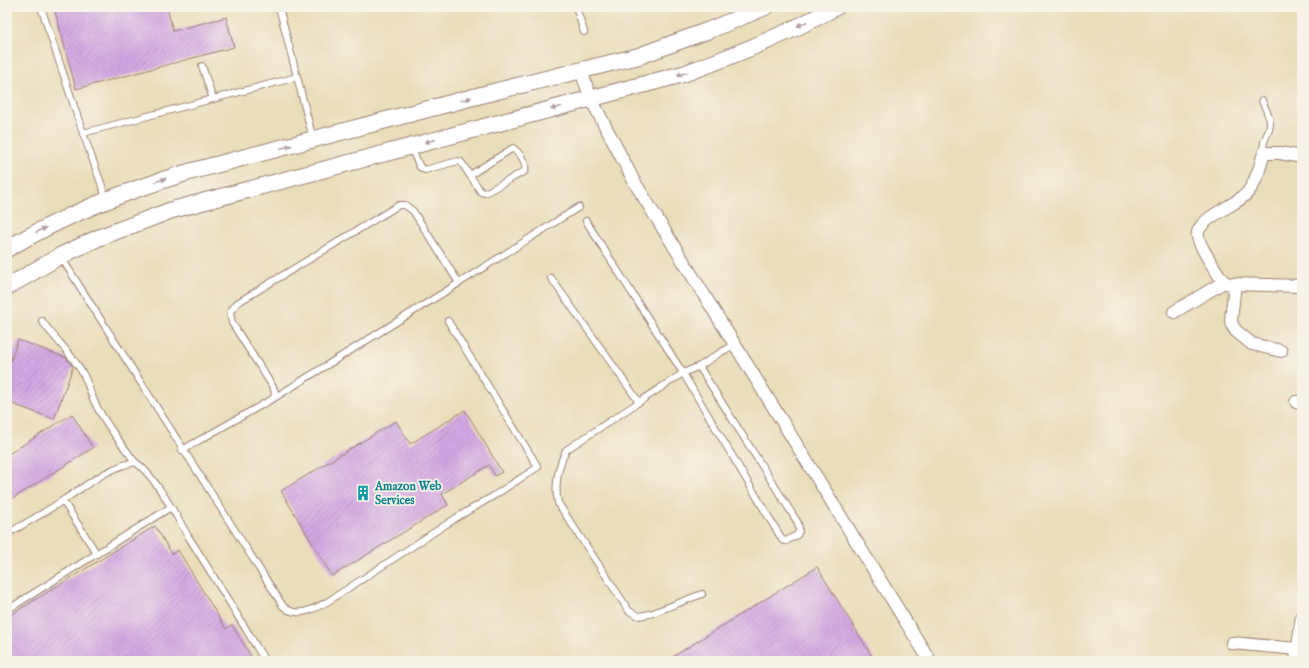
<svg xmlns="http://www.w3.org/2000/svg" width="1309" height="668" font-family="'IM FELL English',serif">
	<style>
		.building { fill: url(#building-hatch) }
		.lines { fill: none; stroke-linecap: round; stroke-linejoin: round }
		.lane-casing { stroke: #9a7e72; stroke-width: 8 }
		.street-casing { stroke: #9a7e72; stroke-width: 14 }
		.secondary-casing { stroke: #9a7e72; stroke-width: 18 }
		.lane { stroke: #fff; stroke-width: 6 }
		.street { stroke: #fff; stroke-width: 12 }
		.secondary { stroke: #fff; stroke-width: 16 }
		.oneway { fill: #ae9aa0 }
		.labels { text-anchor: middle; stroke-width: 3.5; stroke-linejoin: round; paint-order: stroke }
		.culture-label { font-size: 12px; font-weight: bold; fill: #0d838f; stroke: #f7f3e8; text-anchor: start }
	</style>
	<defs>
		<pattern id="building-hatch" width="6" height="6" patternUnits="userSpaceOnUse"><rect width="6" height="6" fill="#d3a8e3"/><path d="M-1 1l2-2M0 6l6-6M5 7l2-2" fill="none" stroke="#ad88b8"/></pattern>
	</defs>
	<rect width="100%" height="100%" fill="#f7f3e8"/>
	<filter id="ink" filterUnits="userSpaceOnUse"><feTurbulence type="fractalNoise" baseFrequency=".025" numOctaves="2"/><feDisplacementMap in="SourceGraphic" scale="8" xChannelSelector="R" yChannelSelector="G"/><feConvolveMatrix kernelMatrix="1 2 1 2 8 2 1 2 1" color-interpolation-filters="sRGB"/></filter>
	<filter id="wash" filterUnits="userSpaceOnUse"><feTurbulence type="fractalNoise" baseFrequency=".012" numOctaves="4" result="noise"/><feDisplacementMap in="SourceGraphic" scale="16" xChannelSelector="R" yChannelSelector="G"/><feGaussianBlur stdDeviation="0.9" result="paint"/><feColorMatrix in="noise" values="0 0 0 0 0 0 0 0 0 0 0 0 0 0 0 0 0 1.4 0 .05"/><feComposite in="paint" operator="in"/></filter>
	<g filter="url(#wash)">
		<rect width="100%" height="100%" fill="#eaddba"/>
		<g id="blocks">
			<g class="building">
				<polygon points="54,7 167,7 173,31 226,17 234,47 76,89"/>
				<polygon points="18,340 67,358 73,367 54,419 7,402 7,371"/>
				<polygon points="465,410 502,472 495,476 489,465 442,494 448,505 332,576 281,491 396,421 410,444"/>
				<polygon points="72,414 93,448 7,502 7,455"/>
				<polygon points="155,526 172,554 178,550 226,629 232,625 254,661 7,661 7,617"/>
				<polygon points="817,567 875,661 666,661"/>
			</g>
		</g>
	</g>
	<g filter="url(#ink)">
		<use href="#blocks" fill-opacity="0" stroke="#9a7e72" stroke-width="1"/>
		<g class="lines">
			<g class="lane-casing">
				<g id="lane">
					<polyline points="41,7 83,133 107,200"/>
					<polyline points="279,7 313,139"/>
					<polyline points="576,7 584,32"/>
					<polyline points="202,66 213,99"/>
					<path d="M1262,100c2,7 9,17 8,25 -1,11 -9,14 -6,28"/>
					<polyline points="83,133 297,77"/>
					<path d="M411,148l9,19 5,3 33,-9 3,1 20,30 4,1 40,-22c2,-8 -5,-18 -12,-23l-43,27"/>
					<polyline points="586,221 683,373 780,536 782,540 786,541 797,535 799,531 798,523 700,368 700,366 718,354 734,345"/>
					<path d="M61,257l222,349c13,13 31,3 44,-4l129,-84 39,-23 43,-28 -90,-146"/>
					<polyline points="551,278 639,402"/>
					<path d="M42,321c13,18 29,32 40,51 6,10 8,21 13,31 10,21 26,40 40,59"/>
					<path d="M700,366l-17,7 -117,77c-8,17 -12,34 -8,53l71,108 10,5 11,-2 52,-20"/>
					<polyline points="274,398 459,283"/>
					<polyline points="182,450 274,398 275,392 273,387 232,323 230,312 237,303 399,205 405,205 413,211 459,283 579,207"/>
					<polyline points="63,501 97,554"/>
					<path d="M7,534c19,-11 39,-22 58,-35 22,-14 44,-32 70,-37 18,11 42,55 53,74 26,41 52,83 77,125"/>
					<polyline points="7,610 171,507"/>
				</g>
			</g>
			<g class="street-casing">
				<g id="street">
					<polyline points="581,71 591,99 635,183 930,661"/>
					<path d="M1302,157l-22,-4h-16c-4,13 -7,28 -16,39 -11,14 -54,27 -50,45 2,11 16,30 22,40l4,5 6,2 72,2"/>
					<polyline points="1235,284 1231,320 1232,325 1236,331 1252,344 1281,351"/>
					<polyline points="1174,312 1224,282"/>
					<polyline points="1296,402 1302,403"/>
					<polyline points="1232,643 1297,649"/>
					<polyline points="1296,661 1302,616"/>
				</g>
			</g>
			<g class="secondary-casing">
				<g id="secondary">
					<path d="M7,249c57,-34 118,-58 182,-77l296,-78 154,-38 73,-27 53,-22"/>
					<path d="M7,287l53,-31 38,-18 74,-28 511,-136c53,-19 105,-40 153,-67"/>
				</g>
			</g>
			<use href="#lane" class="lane"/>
			<use href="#street" class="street"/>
			<use href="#secondary" class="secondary"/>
		</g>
		<defs><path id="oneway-solid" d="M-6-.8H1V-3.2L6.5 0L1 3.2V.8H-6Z"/></defs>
		<g class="oneway">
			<use href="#oneway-solid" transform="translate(802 24) rotate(154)"/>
			<use href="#oneway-solid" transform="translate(682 74) rotate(163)"/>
			<use href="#oneway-solid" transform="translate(466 99) rotate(-15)"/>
			<use href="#oneway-solid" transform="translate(556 108) rotate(165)"/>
			<use href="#oneway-solid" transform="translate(430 141) rotate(165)"/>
			<use href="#oneway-solid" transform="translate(286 147) rotate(-15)"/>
			<use href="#oneway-solid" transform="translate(161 180) rotate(-17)"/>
			<use href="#oneway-solid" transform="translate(41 230) rotate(-27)"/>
		</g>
	</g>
	<defs>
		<g id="building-bare" transform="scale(1.2)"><path d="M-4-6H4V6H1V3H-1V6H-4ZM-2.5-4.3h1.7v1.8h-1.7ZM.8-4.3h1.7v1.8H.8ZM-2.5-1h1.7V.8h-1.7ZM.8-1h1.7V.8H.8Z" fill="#0f9aa8" stroke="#f7f3e8" stroke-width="2.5" paint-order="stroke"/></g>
	</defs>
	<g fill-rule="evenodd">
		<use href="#building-bare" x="363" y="493"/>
	</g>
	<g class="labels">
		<g class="culture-label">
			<text x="375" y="490">Amazon Web<tspan x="375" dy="14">Services</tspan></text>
		</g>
	</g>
	<rect width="1309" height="668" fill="none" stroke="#f7f3e8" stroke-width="24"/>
</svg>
